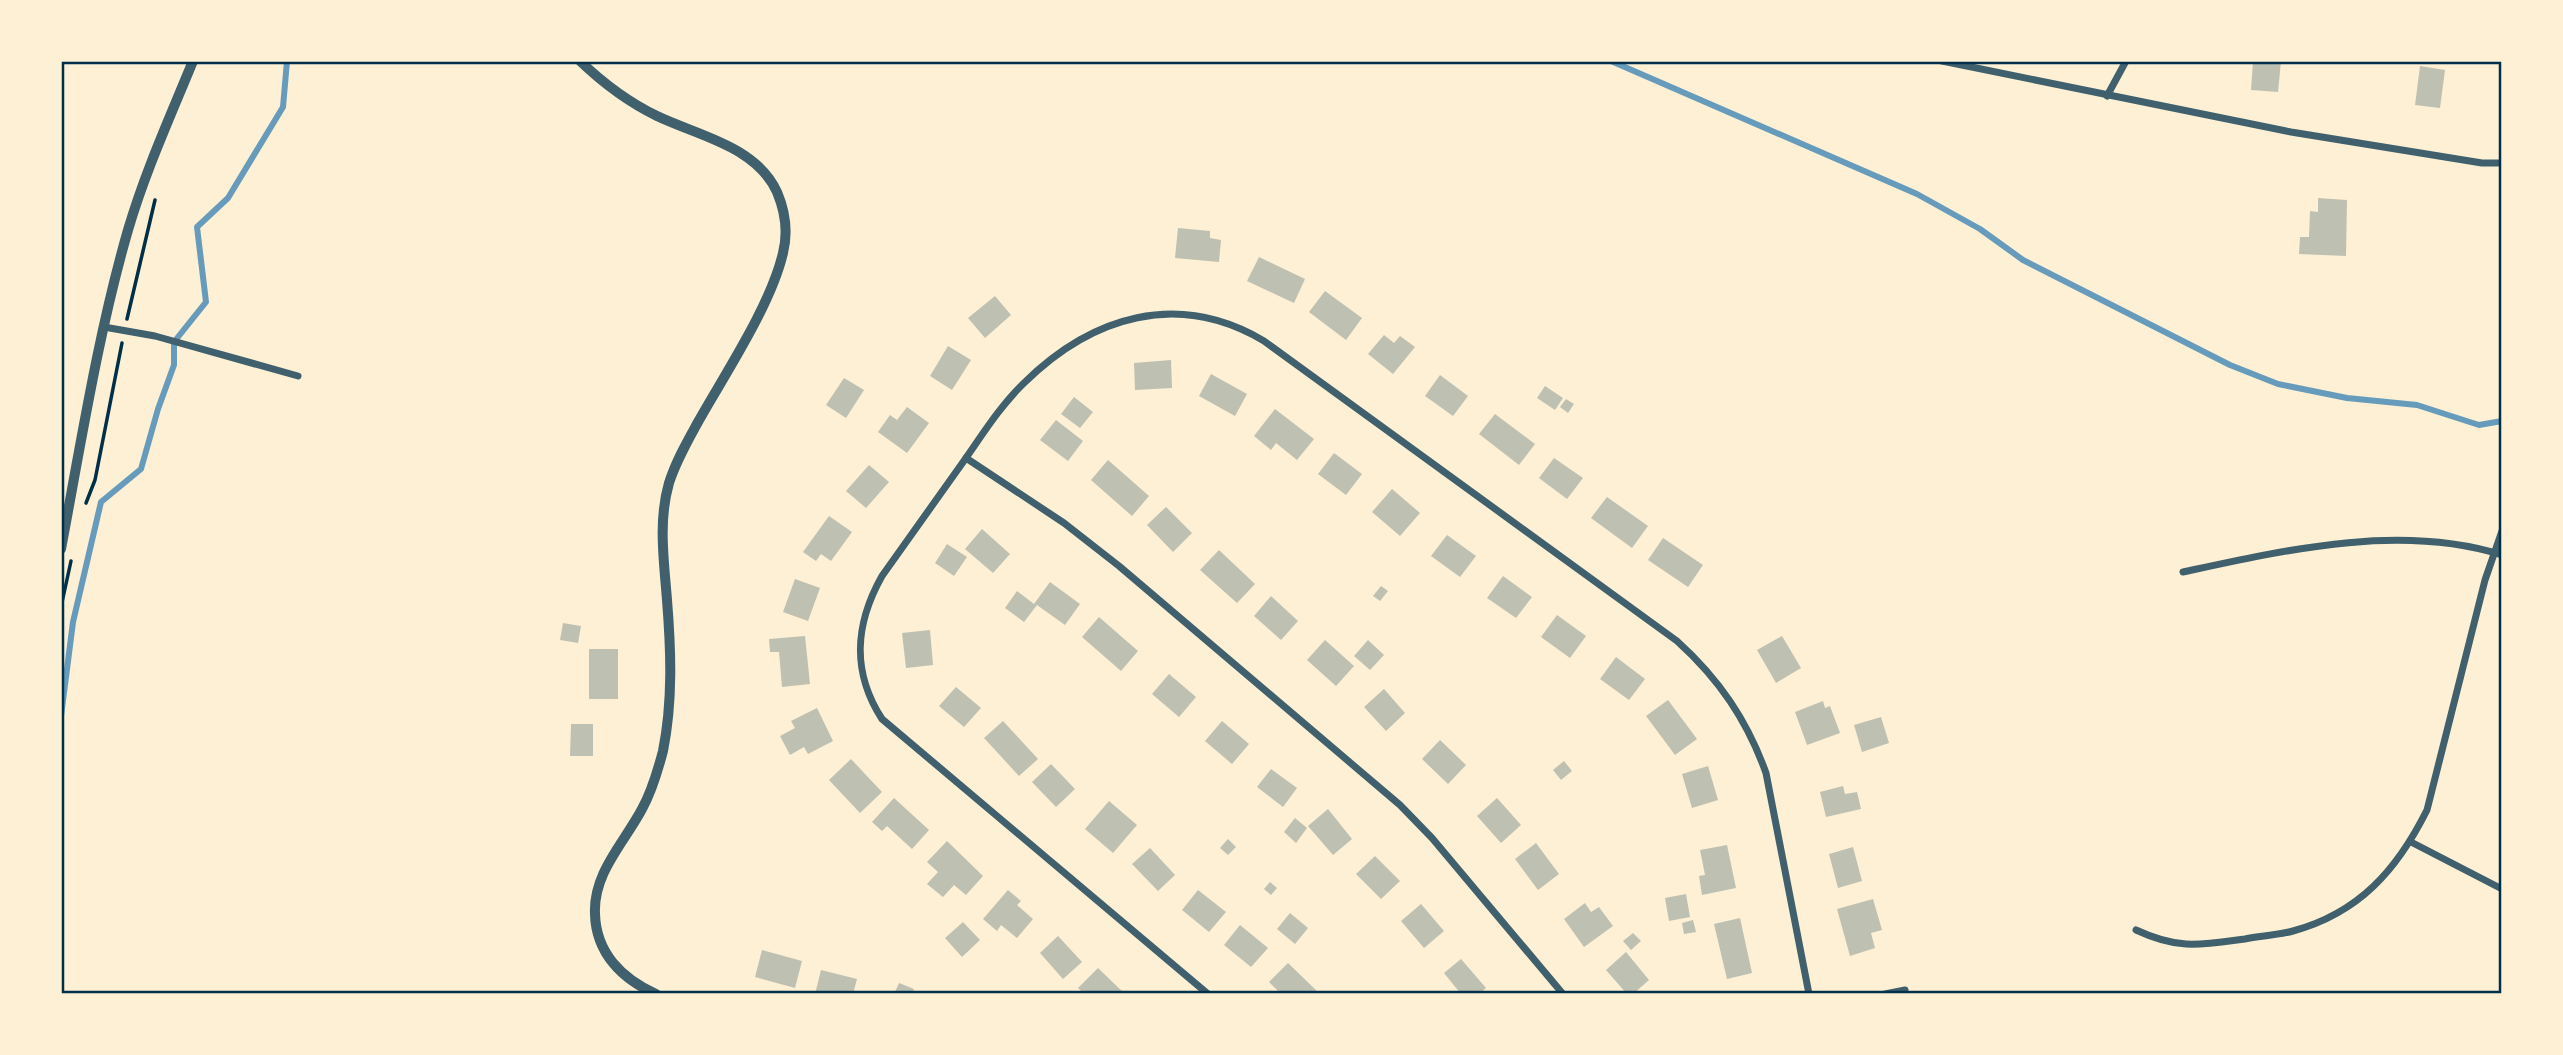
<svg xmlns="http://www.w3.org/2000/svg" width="2563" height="1055" font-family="'Playfair Display',serif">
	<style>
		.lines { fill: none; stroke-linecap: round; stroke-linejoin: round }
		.stream { stroke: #669bbc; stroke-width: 6 }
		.building { fill: #bec0b2 }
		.path { stroke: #003049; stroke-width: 3.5 }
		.minor { stroke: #3f606c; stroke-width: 7 }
		.tertiary { stroke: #3f606c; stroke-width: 10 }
		.neatline { fill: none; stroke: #003049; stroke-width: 2.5 }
	</style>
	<rect width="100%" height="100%" fill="#fdf0d5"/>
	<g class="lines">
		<g class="stream">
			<polyline points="1611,61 1917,194 1980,229 2023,260 2230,365 2278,384 2347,398 2417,405 2479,425 2502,421"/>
			<polyline points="61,716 73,622 101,502 141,469 158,409 174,365 174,342 206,302 197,227 228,198 283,107 287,61"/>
		</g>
	</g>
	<g class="building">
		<polygon points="2253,61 2281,61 2278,92 2251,90"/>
		<polygon points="2420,66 2445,70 2440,108 2415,105"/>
		<polygon points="2318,198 2347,200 2346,256 2299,254 2300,237 2309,237 2310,211 2318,212"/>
		<polygon points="1178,228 1210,231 1210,238 1221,240 1219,262 1175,258"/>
		<polygon points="1259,257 1305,279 1294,303 1247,281"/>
		<polygon points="1325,291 1362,318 1346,340 1309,312"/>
		<polygon points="995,296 1011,315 985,338 968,318"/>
		<polygon points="1384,335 1394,343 1400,336 1415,347 1393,374 1368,354"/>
		<polygon points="948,346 971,360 952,390 930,376"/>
		<polygon points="1171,360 1172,388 1135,390 1134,363"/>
		<polygon points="1211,374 1247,394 1235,416 1199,396"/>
		<polygon points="1440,375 1468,396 1453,416 1425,396"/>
		<polygon points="844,378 864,390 846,418 826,405"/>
		<polygon points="1545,386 1563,398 1555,410 1537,398"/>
		<polygon points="1074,397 1093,412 1080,428 1061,414"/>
		<polygon points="1566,399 1574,404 1568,413 1560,407"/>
		<polygon points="907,407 929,423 907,453 878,432 890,415 897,420"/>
		<polygon points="1275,409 1314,439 1297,460 1276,443 1271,450 1254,436"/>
		<polygon points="1495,414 1535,444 1519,465 1479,434"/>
		<polygon points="1056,420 1083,441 1068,461 1040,440"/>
		<polygon points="1334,453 1362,474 1346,495 1318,474"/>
		<polygon points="1554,458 1583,478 1567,499 1539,478"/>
		<polygon points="1108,460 1149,496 1132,516 1091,480"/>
		<polygon points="869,465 889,482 866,508 846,491"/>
		<polygon points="1392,489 1420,513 1400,536 1372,512"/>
		<polygon points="1607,497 1648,526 1632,548 1591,518"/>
		<polygon points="1166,507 1192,533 1173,552 1147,525"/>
		<polygon points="829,516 852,532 831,561 821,554 816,561 803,552"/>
		<polygon points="982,529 1010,554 993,573 965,549"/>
		<polygon points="1447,535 1476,556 1460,577 1431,556"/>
		<polygon points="1663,538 1703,565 1688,587 1648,560"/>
		<polygon points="947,544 967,557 954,576 935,563"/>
		<polygon points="1219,550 1255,584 1237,603 1200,570"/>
		<polygon points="1503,576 1532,597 1516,618 1487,598"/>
		<polygon points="795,579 820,588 808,621 783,612"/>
		<polygon points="1050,582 1080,604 1065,625 1037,605 1024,622 1005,608 1017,591 1034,604"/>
		<polygon points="1381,586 1388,591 1380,601 1373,596"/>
		<polygon points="1271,596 1298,621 1281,640 1254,616"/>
		<polygon points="1557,615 1586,636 1570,658 1541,637"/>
		<polygon points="1099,617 1138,651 1121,671 1082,637"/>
		<polygon points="563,623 581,626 578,643 560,640"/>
		<polygon points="930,630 933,665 906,668 902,633"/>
		<polygon points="805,636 810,684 782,687 779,652 770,652 769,639"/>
		<polygon points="1782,636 1801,668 1776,683 1757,650"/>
		<polygon points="1325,640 1354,666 1336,686 1307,660"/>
		<polygon points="1368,640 1384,655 1370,670 1354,656"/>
		<rect x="589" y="649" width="29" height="50"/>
		<polygon points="1616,657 1645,679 1629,700 1600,679"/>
		<polygon points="1169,674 1196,697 1179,717 1152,694"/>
		<polygon points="956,687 981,708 964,727 939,706"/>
		<polygon points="1384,689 1405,713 1386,731 1364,707"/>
		<polygon points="1668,700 1697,739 1675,755 1646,716"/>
		<polygon points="1823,701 1825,708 1830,706 1840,733 1807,745 1795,712"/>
		<polygon points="817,708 833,741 808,754 804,747 790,755 780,736 795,728 791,721"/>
		<polygon points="1881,717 1889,743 1862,752 1854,725"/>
		<polygon points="1003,721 1038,759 1019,776 984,738"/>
		<polygon points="1222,721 1249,744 1232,764 1205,741"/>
		<polygon points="571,724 593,724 593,756 570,756"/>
		<polygon points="1440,740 1466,765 1448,784 1422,759"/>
		<polygon points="851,759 882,792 860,813 829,780"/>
		<polygon points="1564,761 1572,771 1561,780 1553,770"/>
		<polygon points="1051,764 1075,789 1056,807 1032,782"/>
		<polygon points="1708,766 1718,800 1692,808 1682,774"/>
		<polygon points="1271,769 1297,788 1283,807 1257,787"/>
		<polygon points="1843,786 1845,794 1857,792 1861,809 1826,817 1820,792"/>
		<polygon points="894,798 929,830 912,849 887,826 882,831 872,822"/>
		<polygon points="1497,798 1521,825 1501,843 1477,816"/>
		<polygon points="1109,801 1137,825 1113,853 1085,829"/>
		<polygon points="1328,809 1352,839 1333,855 1308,826"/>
		<polygon points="1295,818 1307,828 1296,843 1284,832"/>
		<polygon points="1228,839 1236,847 1228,855 1220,848"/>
		<polygon points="947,841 983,876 966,895 954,885 943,897 927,884 938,872 927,862"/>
		<polygon points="1536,843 1559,874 1538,890 1515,859"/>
		<polygon points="1727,845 1736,888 1702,895 1699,876 1705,875 1700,850"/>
		<polygon points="1853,847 1862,881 1838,888 1829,854"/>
		<polygon points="1150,848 1175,875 1158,891 1132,864"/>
		<polygon points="1375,856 1400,881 1381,899 1356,874"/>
		<polygon points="1270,882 1277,888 1271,895 1264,889"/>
		<polygon points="1008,890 1021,901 1017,905 1033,919 1017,938 1001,925 997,931 983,919"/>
		<polygon points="1198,890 1226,912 1209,932 1182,910"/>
		<polygon points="1686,894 1690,917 1669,921 1665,898"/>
		<polygon points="1873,899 1882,930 1871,933 1875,948 1850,956 1837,909"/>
		<polygon points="1585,903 1591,912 1599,907 1613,926 1584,947 1564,919"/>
		<polygon points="1421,904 1444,931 1424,948 1401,921"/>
		<polygon points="1290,913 1308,928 1295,944 1277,929"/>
		<polygon points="1740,918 1752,973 1727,979 1714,924"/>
		<polygon points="1693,920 1696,932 1684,934 1682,923"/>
		<polygon points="963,922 980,940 962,957 945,938"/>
		<polygon points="1240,925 1268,948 1251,967 1224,945"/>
		<polygon points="1633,933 1641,941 1631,950 1623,941"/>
		<polygon points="1058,936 1082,962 1063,979 1040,953"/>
		<polygon points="762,950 802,961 795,988 755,977"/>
		<polygon points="1626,952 1649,980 1633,994 1627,994 1606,970"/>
		<polygon points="1461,959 1486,988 1479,994 1461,994 1444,973"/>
		<polygon points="1288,963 1320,994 1281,994 1269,982"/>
		<polygon points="1098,968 1125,994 1084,994 1078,988"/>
		<polygon points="821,970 857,979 853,994 815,994"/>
		<polygon points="899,983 914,989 912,994 894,994"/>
	</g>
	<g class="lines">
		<g class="path">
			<polyline points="127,319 155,200"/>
			<polyline points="86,503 95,480 122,343"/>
			<polyline points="61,607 71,561"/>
		</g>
		<g class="minor">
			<polyline points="1942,61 2291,132 2482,163 2502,163"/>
			<polyline points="2107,96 2126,61"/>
			<polyline points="104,327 155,336 298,376"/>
			<polyline points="966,458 1064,523 1119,566 1400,805 1432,838 1563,994"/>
			<path d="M2183,572c102,-22 217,-49 319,-17"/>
			<polyline points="2411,842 2502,889"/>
			<path d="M2136,930c43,20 64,15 109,9 16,-3 33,-4 48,-8 66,-18 104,-61 134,-121l58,-230 17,-49"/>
			<path d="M1208,994l-326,-275c-31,-48 -27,-95 0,-143 25,-35 50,-70 74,-104 22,-30 41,-63 68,-89 68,-67 154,-93 240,-42l413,300c42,38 70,79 89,132l43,221"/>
			<polyline points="1885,994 1905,990"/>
		</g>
		<g class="tertiary">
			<path d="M580,61c23,22 48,41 77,55 42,20 99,30 120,76 8,19 11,41 6,61 -12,52 -58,121 -85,169 -11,20 -22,39 -29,61 -11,38 -5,78 -2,117 4,50 6,101 -4,151 -5,19 -11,40 -21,58 -18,34 -49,64 -47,105 1,39 27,65 61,80"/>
			<path d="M61,549c20,-106 37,-215 67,-319 17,-58 42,-113 65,-169"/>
		</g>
	</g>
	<rect width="2563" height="1055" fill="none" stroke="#fdf0d5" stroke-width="126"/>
	<rect x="63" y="63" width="2437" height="929" class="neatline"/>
</svg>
